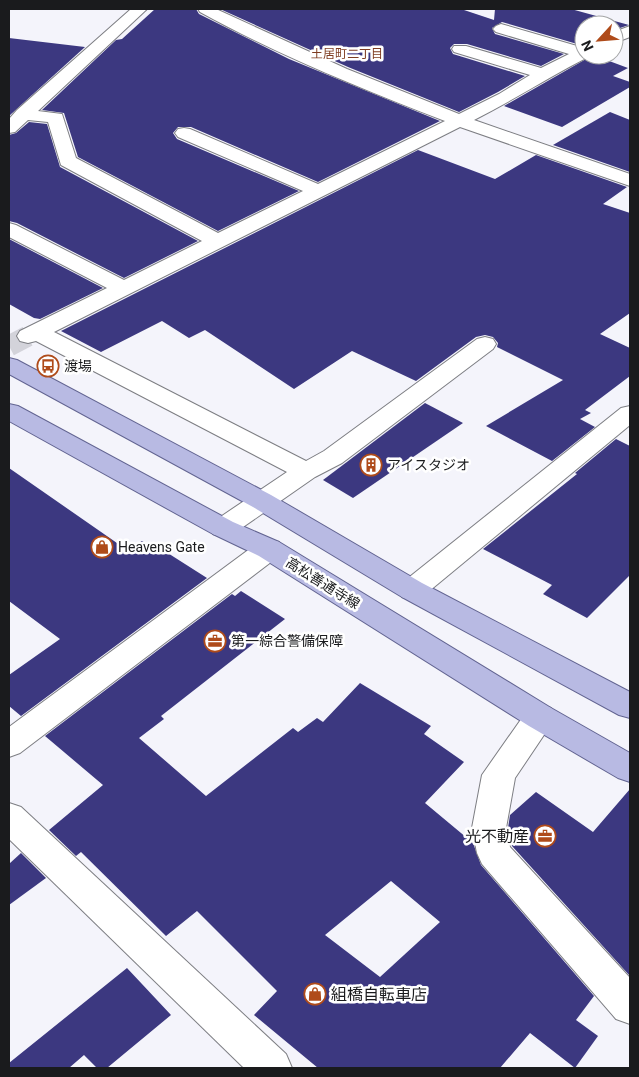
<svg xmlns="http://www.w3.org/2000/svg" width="639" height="1077" font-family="Roboto,'Noto Sans JP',sans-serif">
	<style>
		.building { fill: #3c3880; fill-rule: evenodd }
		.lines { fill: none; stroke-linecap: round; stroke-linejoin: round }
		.minor-tunnel { stroke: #d3d3da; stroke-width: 21; stroke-dasharray: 21 11; stroke-linecap: butt }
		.minor-casing { stroke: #7d7e83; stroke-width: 2 }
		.major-casing { stroke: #626491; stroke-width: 2 }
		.minor { fill: #fff; fill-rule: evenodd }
		.major { fill: #b8bae3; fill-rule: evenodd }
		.labels { text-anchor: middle; stroke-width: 5; stroke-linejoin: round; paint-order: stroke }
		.far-neighbourhood-label { font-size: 12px; fill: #7e3c20; stroke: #fff }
		.poi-label { font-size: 14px; fill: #1a1b1d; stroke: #fff; text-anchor: start }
		.street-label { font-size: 14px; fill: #1a1b1d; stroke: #fff }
		.near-poi-label { font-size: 16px; fill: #1a1b1d; stroke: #fff; text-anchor: end }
	</style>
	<rect width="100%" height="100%" fill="#f4f4fb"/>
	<g class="building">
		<polygon points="155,9 196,9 199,14 289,59 440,121 318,182 191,127 178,127 173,133 177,139 299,191 218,231 78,157 64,113 42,110 116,40 122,39"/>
		<polygon points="220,9 461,9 494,20 495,9 571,9 629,25 614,30 614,25 584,25 584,46 502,22 492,28 495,34 564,54 541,66 467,44 454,44 450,48 453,54 525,76 498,92 459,112 348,67"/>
		<polygon points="9,38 85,47 9,116"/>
		<polygon points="593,55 628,68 613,76 630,82 630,87 562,127 504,106"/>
		<polygon points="610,112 630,120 630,172 553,145"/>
		<polygon points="29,122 47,124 60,167 198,241 124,278 17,223 9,221 9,135 16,133"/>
		<polygon points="418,150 495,179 536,155 627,187 603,204 630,213 630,313 600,334 630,348 630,376 585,410 591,413 580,419 595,427 552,461 486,426 563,380 497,347 498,343 493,337 485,335 476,337 416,381 352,351 294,389 205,330 189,338 162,321 101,352 61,331"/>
		<polygon points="9,239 103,288 40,319 34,318 9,304"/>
		<polygon points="425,403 463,423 353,498 323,480"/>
		<polygon points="616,439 630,446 630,575 587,618 543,594 552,585 483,549 577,474 575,473"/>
		<polygon points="9,468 127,550 142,541 161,552 163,550 207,578 21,716 9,706 9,675 60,639 9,601"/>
		<path d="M241,591l44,28 -124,97 3,3 -25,19 67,58 87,-68 5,4 19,-14 6,4 37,-39 71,43 -7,8 40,28 -39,41 48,40 8,22 113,131 -18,24 22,16 -23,32 -45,-35 -30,35h-182l-64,-53 23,-24 -80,-80 -31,25 -85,-84 -5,4 -27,-26 54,-45 -58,-49 187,-142 3,2zM391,881l49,41 -60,55 -55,-42z"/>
		<polygon points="630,789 630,976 512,846 508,828 510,815 536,792 593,832"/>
		<polygon points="21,853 46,878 9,905 9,864"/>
		<polygon points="127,968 171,1015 107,1068 97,1068 84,1055 69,1068 9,1068 9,1063"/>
	</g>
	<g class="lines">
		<polyline class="minor-tunnel" points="9,346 28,336"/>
		<g class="minor-casing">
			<g id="minor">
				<path d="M131,9h16l-109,102 24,3 14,44 142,75 85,-42 -125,-54 -3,-4 3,-4 6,-1 6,1 128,55 127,-63c-83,-32 -167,-66 -245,-109l-2,-3h18l131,60 112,45 40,-20 31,-19 -76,-23 -2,-3 2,-3h12l75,22 28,-14 -73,-22 -3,-3 3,-3 5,-2 83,24v7h7l-1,1c-40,20 -76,44 -116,64l156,54v12l-170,-59 -406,205 252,129 18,-10 153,-112 8,-2 8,2 3,5 -3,5 -151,114 -27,14 -82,57 -10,3 -10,-3 -4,-6 4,-6 74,-50 -251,-131 -8,2 -8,-2 -3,-5 3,-5 87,-43 -98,-51v-14l7,2 108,55 78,-39 -141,-76 -13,-43 -20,-2 -13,12 -6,1v-14l8,-9z"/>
				<polygon points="630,26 630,37 614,43 614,32"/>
				<polygon points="630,406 630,425 422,597 412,600 402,597 398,590 402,583 621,408"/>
				<polygon points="269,540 279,542 283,549 279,556 20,753 9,757 9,727 259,542"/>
				<polygon points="540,705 551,708 556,717 515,778 506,828 510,847 630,978 630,1024 616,1019 482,864 477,853 472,828 482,775 529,708"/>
				<polygon points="9,803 21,807 286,1054 292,1068 244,1068 9,839"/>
			</g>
		</g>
		<g class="major-casing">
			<g id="major">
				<polygon points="9,358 17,360 271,495 422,583 630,692 630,718 619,715 402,597 253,507 9,374"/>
				<polygon points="9,404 18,406 233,522 279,542 551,708 630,753 630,782 618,778 529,726 259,556 213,534 9,421"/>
			</g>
		</g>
		<use href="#minor" class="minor"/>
		<use href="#major" class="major"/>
	</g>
	<defs>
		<g id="bus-ring" transform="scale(1.125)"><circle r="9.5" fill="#fff" stroke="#af4b1a" stroke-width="1.5"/><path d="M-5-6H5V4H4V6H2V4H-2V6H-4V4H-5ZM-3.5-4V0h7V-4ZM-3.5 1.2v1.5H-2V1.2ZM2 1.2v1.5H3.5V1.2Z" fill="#af4b1a"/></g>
		<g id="building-ring" transform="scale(1.125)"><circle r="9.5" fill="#fff" stroke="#af4b1a" stroke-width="1.5"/><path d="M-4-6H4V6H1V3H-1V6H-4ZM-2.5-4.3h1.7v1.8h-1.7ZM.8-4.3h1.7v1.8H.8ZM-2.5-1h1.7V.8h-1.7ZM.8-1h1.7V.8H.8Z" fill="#af4b1a"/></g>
		<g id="shop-ring" transform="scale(1.125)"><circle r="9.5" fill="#fff" stroke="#af4b1a" stroke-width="1.5"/><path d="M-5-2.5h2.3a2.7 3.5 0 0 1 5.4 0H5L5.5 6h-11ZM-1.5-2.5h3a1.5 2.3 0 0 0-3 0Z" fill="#af4b1a"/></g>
		<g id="office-ring" transform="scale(1.125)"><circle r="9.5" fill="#fff" stroke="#af4b1a" stroke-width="1.5"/><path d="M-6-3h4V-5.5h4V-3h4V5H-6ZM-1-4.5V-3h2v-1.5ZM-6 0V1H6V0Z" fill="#af4b1a"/></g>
	</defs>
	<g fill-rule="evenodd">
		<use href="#bus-ring" x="48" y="366"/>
		<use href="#building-ring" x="371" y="465"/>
		<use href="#shop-ring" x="102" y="547"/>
		<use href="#office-ring" x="215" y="641"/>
		<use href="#office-ring" x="545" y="836"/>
		<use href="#shop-ring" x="315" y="994"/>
	</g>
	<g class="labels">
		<g class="far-neighbourhood-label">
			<text x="347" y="58">土居町二丁目</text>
		</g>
		<g class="poi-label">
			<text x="64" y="371">渡場</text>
			<text x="387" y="470">アイスタジオ</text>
			<text x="118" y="552">Heavens Gate</text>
			<text x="231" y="646">第一綜合警備保障</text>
		</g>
		<g class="street-label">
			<text transform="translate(323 583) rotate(32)" y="5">高松善通寺線</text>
		</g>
		<g class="near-poi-label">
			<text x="529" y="842">光不動産</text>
			<text x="331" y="1000" text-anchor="start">組橋自転車店</text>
		</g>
	</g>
	<rect width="639" height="1077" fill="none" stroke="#1a1b1d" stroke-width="20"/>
	<g transform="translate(599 40) rotate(244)"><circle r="24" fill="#ffffff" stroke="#a3a4a5"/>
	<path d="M0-4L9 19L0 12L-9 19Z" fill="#af4b1a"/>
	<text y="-8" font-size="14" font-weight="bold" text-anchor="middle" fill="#1a1b1d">N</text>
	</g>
</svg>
